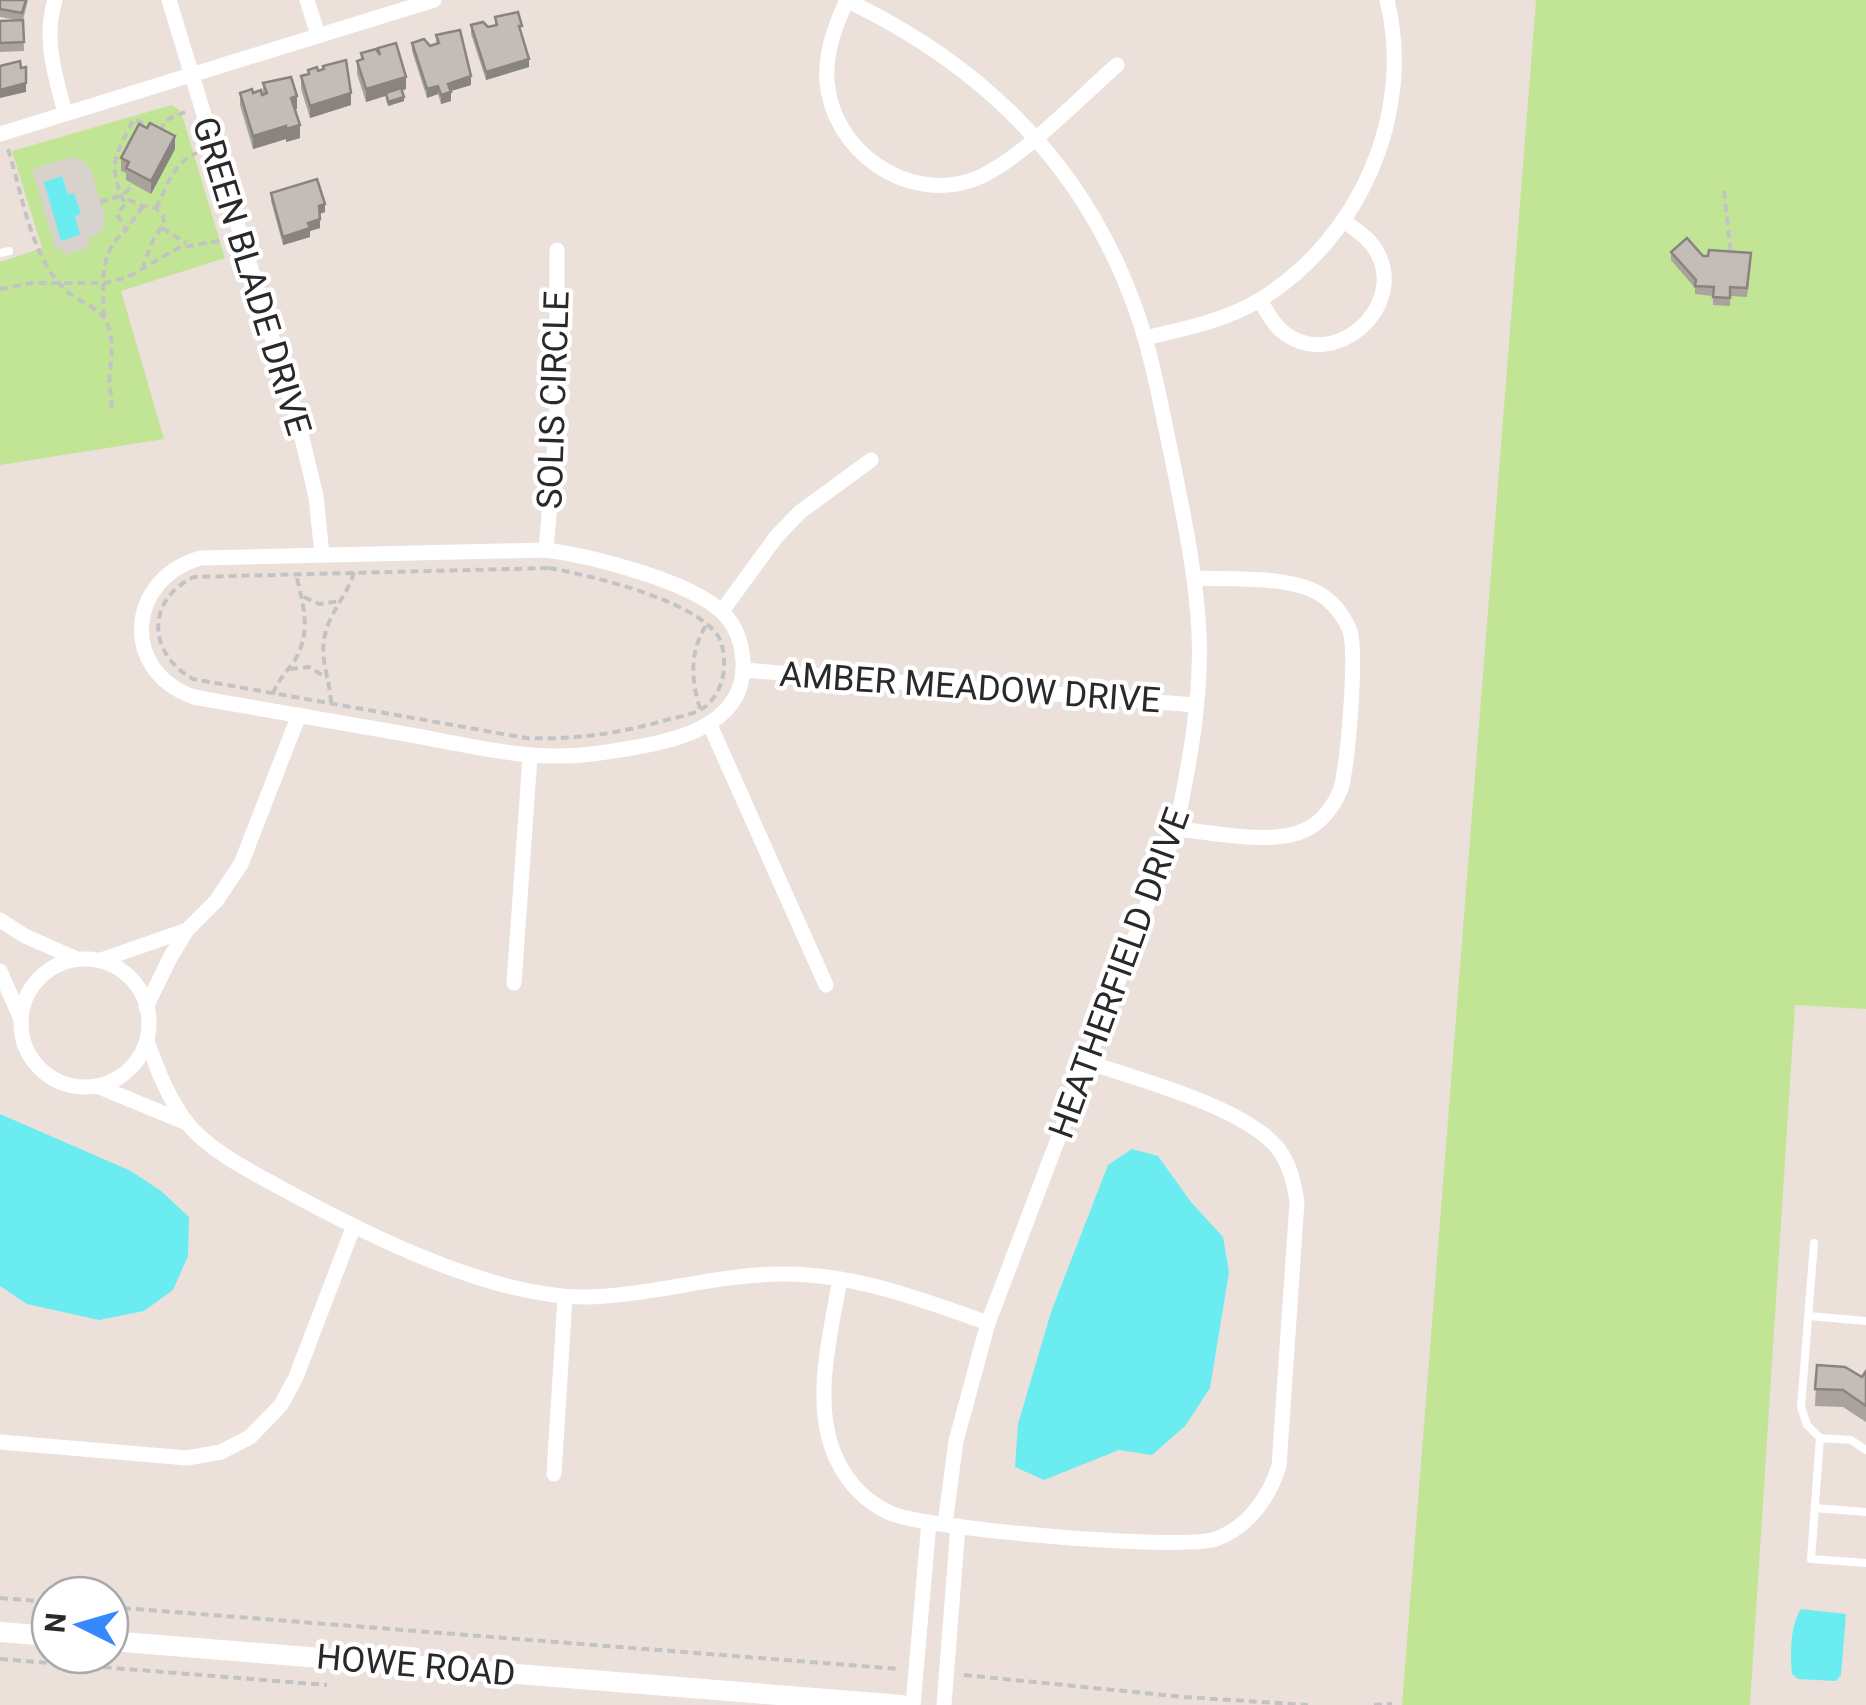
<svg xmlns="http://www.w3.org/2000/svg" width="1866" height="1705" font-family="Roboto,sans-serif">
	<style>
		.green { fill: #c2e495 }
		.plaza { fill: #d8d2cd }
		.water { fill: #6becf1 }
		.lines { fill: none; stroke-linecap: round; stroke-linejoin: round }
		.path { stroke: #c3c3c3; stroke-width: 4; stroke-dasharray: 8 5; stroke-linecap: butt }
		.service { stroke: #fff; stroke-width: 8 }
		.minor { stroke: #fff; stroke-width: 15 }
		.tertiary { stroke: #fff; stroke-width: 20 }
		.wall { fill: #a9a29d }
		.shaded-wall { fill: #89847f }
		.building { fill: #c4bcb6; stroke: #89847f; stroke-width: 2.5 }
		.labels { text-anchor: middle; stroke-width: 9; stroke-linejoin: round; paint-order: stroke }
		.street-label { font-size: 35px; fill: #292929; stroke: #fff }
	</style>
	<rect width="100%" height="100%" fill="#ece0da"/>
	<g class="green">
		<polygon points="1536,0 1866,0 1866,1009 1795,1005 1750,1705 1402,1705"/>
		<polygon points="172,105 179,110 183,118 225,258 121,291 164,439 0,465 0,262 42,248 12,151"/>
	</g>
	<polygon class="plaza" points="74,157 85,162 92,172 105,217 104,225 101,232 88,239 90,247 64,255 62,248 56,250 32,169"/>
	<g class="water">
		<polygon points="62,176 68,195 74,193 81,214 75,216 80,235 61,241 44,182"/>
		<polygon points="0,1114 131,1171 161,1191 189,1217 188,1256 173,1290 144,1311 99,1320 27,1304 0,1286"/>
		<polygon points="1132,1149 1158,1156 1191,1202 1223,1237 1229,1272 1210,1388 1185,1426 1152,1455 1119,1450 1044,1480 1015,1467 1018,1424 1051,1312 1108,1165"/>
		<path d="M1801,1609l45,5 -5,61 -5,6 -38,-2 -6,-5c-2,-20 -2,-48 9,-65z"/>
	</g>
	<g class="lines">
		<g class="path">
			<polyline points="160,131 166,120 185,112"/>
			<path d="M8,149c12,38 19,84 40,119 31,54 72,20 62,104 -2,13 3,25 1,39"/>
			<polyline points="1724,191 1731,255"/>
			<polyline points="100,202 123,195 133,185"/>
			<path d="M124,202c-17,-39 -8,-48 10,-83l18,9"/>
			<polyline points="143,206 126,230 117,214 129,200 143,206 156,208 163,216 164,224 154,238 143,266"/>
			<path d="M156,208c12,-22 16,-45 41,-55"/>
			<polyline points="162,228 186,243"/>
			<polyline points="0,289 32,283 105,283 128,277 178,248 223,240"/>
			<path d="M104,317c-1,-32 -6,-65 22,-87"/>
			<path d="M549,568c40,7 146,32 169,68 5,8 6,19 6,29 0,15 -6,31 -18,41 -10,8 -24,10 -36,13 -48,14 -94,21 -144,19l-333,-59c-45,-25 -48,-79 1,-102z"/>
			<polyline points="304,597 319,604 341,601"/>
			<polyline points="290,669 309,667 327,678"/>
			<path d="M273,694c5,-15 14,-22 22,-34 17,-30 8,-55 1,-86"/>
			<path d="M331,703c-1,-25 -13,-46 -5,-72 6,-22 22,-37 28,-59"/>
			<path d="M700,709c-9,-31 -11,-57 7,-85"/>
			<polyline points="0,1598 50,1602"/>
			<polyline points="110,1607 900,1669"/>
			<polyline points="0,1659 327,1685"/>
			<polyline points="964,1675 1184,1697 1308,1705"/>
			<polyline points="1374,1705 1392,1704"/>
		</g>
		<g class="service">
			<polyline points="0,253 9,251"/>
			<polyline points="1814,1243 1801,1407 1807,1425 1820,1438 1811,1559 1866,1563"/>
			<polyline points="1809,1316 1866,1321"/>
			<polyline points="1820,1438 1851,1440 1866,1450"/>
			<polyline points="1815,1508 1866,1512"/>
		</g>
		<g class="minor">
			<path d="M55,0c-12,39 0,75 10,113"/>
			<polyline points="169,0 299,426 316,496 322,555"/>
			<polyline points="307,0 318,35"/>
			<path d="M846,0c139,66 240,166 291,313 16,46 24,94 34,140 12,60 25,119 28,180 3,66 -10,132 -23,196l-188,494 -32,118 -11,83"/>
			<path d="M847,0c-12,26 -22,53 -20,81 5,69 79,122 145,99 44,-15 108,-83 145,-115"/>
			<polyline points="0,134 434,0"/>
			<path d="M1260,300c6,11 13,24 23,32 50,40 123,-23 95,-78 -7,-15 -22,-24 -34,-33"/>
			<path d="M1145,338c39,-9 83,-18 116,-39 99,-61 154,-186 126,-299"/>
			<path d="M546,550c45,6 145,31 177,63 13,12 19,31 20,48 4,72 -84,83 -137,91 -69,12 -127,-5 -195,-17 -73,-13 -145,-25 -217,-38 -75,-26 -67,-119 7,-139z"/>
			<polyline points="546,550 557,419 557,250"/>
			<polyline points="722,611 776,537 800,512 871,460"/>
			<polyline points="743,670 1196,705"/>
			<polyline points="710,725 826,985"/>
			<path d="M1176,829c36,3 97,17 129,1 16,-7 28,-23 35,-39 8,-21 17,-139 10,-160 -4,-11 -13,-24 -22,-31 -28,-26 -96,-20 -133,-22"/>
			<polyline points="0,920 25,936 77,959"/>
			<circle cx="85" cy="1023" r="64"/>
			<polyline points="101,960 187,930"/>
			<polyline points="0,971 20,1017"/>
			<polyline points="514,983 530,757"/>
			<polyline points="146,1007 171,956 187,930 216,901 241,864 299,715"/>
			<path d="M147,1041c10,28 22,59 40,82 24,29 63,48 94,65 84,46 213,111 308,109 64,-2 126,-22 191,-23 72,-1 140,25 208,49"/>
			<polyline points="97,1086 187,1123"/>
			<path d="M840,1279c-10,57 -29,127 -3,181 11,23 29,42 53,53 36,16 291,38 326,26 32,-12 53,-41 63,-73l18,-264c-3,-21 -8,-41 -22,-57 -36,-39 -134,-65 -185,-82"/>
			<polyline points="0,1442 187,1458 221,1452 250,1437 281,1405 296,1377 353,1228"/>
			<polyline points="554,1474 565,1298"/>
			<polyline points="913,1705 929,1522"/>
			<polyline points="944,1705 958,1526"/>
		</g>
		<g class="tertiary">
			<polyline points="0,1632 50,1636"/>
			<polyline points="110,1641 902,1705"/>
		</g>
	</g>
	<g class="wall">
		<polygon points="0,0 28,0 23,20 24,51 0,52 0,21 18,20 0,17"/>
		<polygon points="495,17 522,34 529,67 486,80 471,34 471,25 488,27 495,25"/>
		<polygon points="436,35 471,85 450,91 451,101 441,104 438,94 427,98 412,51 412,43 430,46 436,44"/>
		<polygon points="361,53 406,89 402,91 404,101 388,106 386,96 366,102 357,74 357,61 361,60"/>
		<polygon points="323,66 351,105 310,118 301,89 301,76 308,74 308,70 323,69"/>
		<polygon points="263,83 297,109 295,110 300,138 286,142 286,139 253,149 240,105 240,93 263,94"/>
		<polygon points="175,149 151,194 126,180 126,173 121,171 121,158"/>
		<polygon points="271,193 325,212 319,214 320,228 310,231 310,237 283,245 271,201"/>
		<polygon points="1671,252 1751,261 1747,297 1730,296 1730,306 1713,305 1713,296 1695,294 1695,288 1671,260"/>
		<polygon points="1817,1365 1862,1377 1866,1371 1866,1422 1843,1407 1815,1406"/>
	</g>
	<g class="shaded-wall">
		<polygon points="529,59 529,67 486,80 486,72"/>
		<polygon points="471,76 471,85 448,92 448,84"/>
		<polygon points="406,77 406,89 366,102 366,89"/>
		<polygon points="26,83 26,92 0,98 0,90"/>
		<polygon points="438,86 438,94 427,98 427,89"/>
		<polygon points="451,92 451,101 441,104 441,95"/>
		<polygon points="351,93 351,105 310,118 310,106"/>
		<polygon points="297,96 297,109 291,111 291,98"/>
		<polygon points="404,97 404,101 388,106 388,102"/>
		<polygon points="300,125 300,138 286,142 286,129"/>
		<polygon points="286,126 286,139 253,149 253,136"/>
		<polygon points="175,136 175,149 151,194 151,181"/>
		<polygon points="325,204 325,212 319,214 319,206"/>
		<polygon points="320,219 320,228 310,231 310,237 283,245 283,237 308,223"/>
	</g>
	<g class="building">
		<polygon points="0,0 26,0 22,13 0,9"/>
		<polygon points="518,12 522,26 519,26 529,59 486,72 471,25 483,22 488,27 497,25 495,17"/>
		<polygon points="23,20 24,42 0,43 0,21"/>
		<polygon points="460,30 471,76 448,84 451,92 441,95 438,86 427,89 412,43 424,39 430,46 439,43 436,35"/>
		<polygon points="396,43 406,77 366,89 357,61 363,59 361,53 376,49 380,55 378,48"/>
		<polygon points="346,60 351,93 310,106 301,76 309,74 308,70 317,67 318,71 324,69 323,66"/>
		<polygon points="20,61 21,68 26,67 26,83 0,90 0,66"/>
		<polygon points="291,77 297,96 291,98 300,125 286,129 286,126 253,136 240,93 252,89 253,93 261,90 262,95 267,93 263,83"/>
		<polygon points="401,88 404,97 388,102 386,93"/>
		<polygon points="150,123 175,136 151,181 126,168 129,162 121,158 139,124 147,128"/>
		<polygon points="317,179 325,204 319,206 320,219 308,223 310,228 283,237 271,193"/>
		<polygon points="1687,238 1703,256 1708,256 1709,250 1751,253 1747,288 1730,287 1730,298 1713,297 1714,287 1695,286 1696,280 1671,252"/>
		<polygon points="1817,1365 1845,1367 1862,1377 1866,1371 1866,1406 1843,1390 1815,1389"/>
	</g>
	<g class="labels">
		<g class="street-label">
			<text transform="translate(252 276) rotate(73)" y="12">GREEN BLADE DRIVE</text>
			<text transform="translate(553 400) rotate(-88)" y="12">SOLIS CIRCLE</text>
			<text transform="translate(970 687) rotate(4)" y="12">AMBER MEADOW DRIVE</text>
			<text transform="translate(1119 973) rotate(-70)" y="12">HEATHERFIELD DRIVE</text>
			<text transform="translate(416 1665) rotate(5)" y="12">HOWE ROAD</text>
		</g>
	</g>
	<g transform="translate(80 1625) rotate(275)"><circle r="48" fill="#ffffff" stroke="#a9a9a9" stroke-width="2.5"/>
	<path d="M0-8L18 38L0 25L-18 38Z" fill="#3689fd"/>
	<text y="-15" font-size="28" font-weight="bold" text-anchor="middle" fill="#292929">N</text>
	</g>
</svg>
